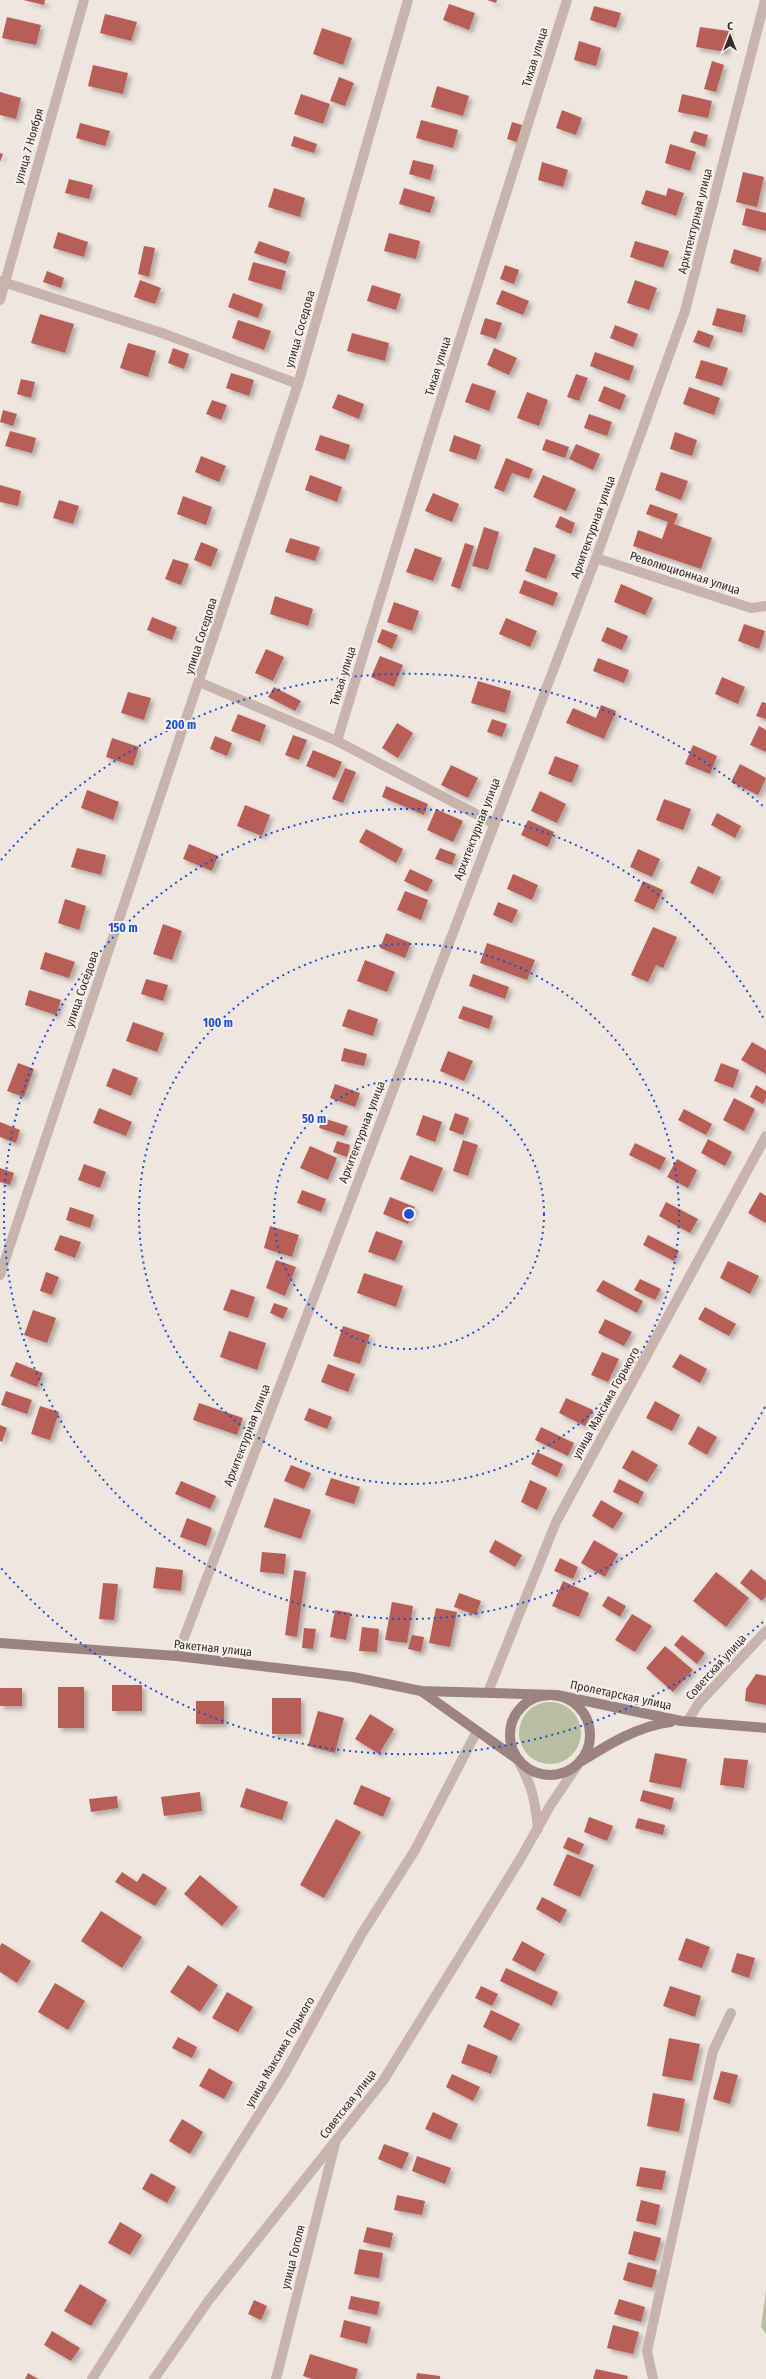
<svg xmlns="http://www.w3.org/2000/svg" width="766" height="2379" font-family="'Fira Sans Condensed',sans-serif">
	<style>
		.green { fill: #b9bea1 }
		.building { fill: #b75e57; filter: url(#shadow) }
		.lines { fill: none; stroke-linecap: round; stroke-linejoin: round }
		.minor { stroke: #c7b5ad; stroke-width: 10 }
		.secondary { stroke: #9b847f; stroke-width: 10 }
		.ring { fill: none; stroke: #1d4ed8; stroke-width: 2; stroke-dasharray: 2 4 }
		.labels { text-anchor: middle; stroke-width: 4; stroke-linejoin: round; paint-order: stroke }
		.street-label { font-size: 12px; fill: #362d2b; stroke: #f8f1ec }
		.centre { fill: #1d4ed8; stroke: #f8f1ec; stroke-width: 2 }
		.ring-label { font-size: 12px; text-anchor: middle; font-weight: bold; fill: #1d4ed8; stroke: #f8f1ec; stroke-width: 4; stroke-linejoin: round; paint-order: stroke }
	</style>
	<defs>
		<filter id="shadow"><feDropShadow dx="3.5" dy="3.5" stdDeviation="2" flood-color="#0004"/></filter>
	</defs>
	<rect width="100%" height="100%" fill="#f0e6e0"/>
	<g class="green">
		<circle cx="550" cy="1733" r="31"/>
		<polygon points="766,2289 766,2334 761,2327"/>
	</g>
	<g class="building">
		<polygon points="23,0 45,0 44,5"/>
		<polygon points="487,0 497,0 496,3"/>
		<polygon points="449,4 475,13 469,30 443,20"/>
		<polygon points="594,6 621,13 616,28 590,20"/>
		<polygon points="105,14 137,22 131,41 100,33"/>
		<polygon points="7,17 41,25 36,45 2,38"/>
		<polygon points="700,27 729,31 726,52 696,47"/>
		<polygon points="322,28 352,38 343,65 313,54"/>
		<polygon points="579,41 601,48 596,66 574,60"/>
		<polygon points="712,61 724,65 716,92 704,89"/>
		<polygon points="93,65 128,73 123,94 88,86"/>
		<polygon points="339,77 354,83 345,106 330,101"/>
		<polygon points="437,86 469,96 463,116 431,107"/>
		<polygon points="0,92 21,98 16,119 0,115"/>
		<polygon points="301,94 330,104 323,124 294,114"/>
		<polygon points="682,94 712,101 708,118 678,112"/>
		<polygon points="562,110 582,118 576,135 556,128"/>
		<polygon points="421,120 458,130 453,148 416,138"/>
		<polygon points="512,122 522,125 517,142 507,139"/>
		<polygon points="80,123 110,131 105,146 76,138"/>
		<polygon points="694,131 708,135 705,147 690,142"/>
		<polygon points="294,136 317,144 314,153 291,146"/>
		<polygon points="670,144 696,152 690,171 665,163"/>
		<polygon points="0,153 3,154 0,162"/>
		<polygon points="413,160 434,165 430,180 409,174"/>
		<polygon points="542,162 568,170 563,187 538,180"/>
		<polygon points="743,172 764,177 757,207 736,202"/>
		<polygon points="69,179 93,185 89,199 65,193"/>
		<polygon points="274,188 305,198 300,217 268,207"/>
		<polygon points="404,188 435,197 430,213 399,204"/>
		<polygon points="668,188 684,193 676,216 641,204 646,190 666,196"/>
		<polygon points="746,208 766,213 766,231 742,225"/>
		<polygon points="58,232 88,242 84,257 53,248"/>
		<polygon points="389,233 420,241 416,259 384,251"/>
		<polygon points="259,241 290,252 286,264 254,253"/>
		<polygon points="635,241 669,251 663,268 630,257"/>
		<polygon points="144,246 155,248 149,277 138,274"/>
		<polygon points="734,249 762,258 758,272 730,263"/>
		<polygon points="253,262 286,271 281,290 248,280"/>
		<polygon points="505,265 519,270 514,284 500,279"/>
		<polygon points="47,271 64,278 61,288 43,282"/>
		<polygon points="140,280 161,288 155,304 134,297"/>
		<polygon points="635,280 657,288 649,310 627,303"/>
		<polygon points="372,285 401,294 396,310 367,301"/>
		<polygon points="502,290 529,301 523,315 496,304"/>
		<polygon points="233,293 263,304 258,318 228,307"/>
		<polygon points="717,308 746,315 742,333 712,325"/>
		<polygon points="40,314 74,324 65,353 31,343"/>
		<polygon points="485,318 502,323 496,339 480,334"/>
		<polygon points="238,320 271,331 264,350 232,338"/>
		<polygon points="615,325 638,334 633,347 610,338"/>
		<polygon points="698,330 714,336 709,348 693,342"/>
		<polygon points="352,333 389,343 385,361 347,351"/>
		<polygon points="128,343 156,351 148,377 120,368"/>
		<polygon points="173,348 189,354 184,369 168,363"/>
		<polygon points="494,348 517,358 509,375 487,365"/>
		<polygon points="595,352 634,366 629,381 590,366"/>
		<polygon points="701,360 728,368 722,386 695,378"/>
		<polygon points="231,373 254,380 249,396 226,388"/>
		<polygon points="576,374 588,378 579,401 567,397"/>
		<polygon points="21,379 35,382 31,398 17,394"/>
		<polygon points="472,383 496,391 489,411 465,402"/>
		<polygon points="604,386 626,395 620,410 598,401"/>
		<polygon points="689,387 720,398 714,415 683,404"/>
		<polygon points="527,392 548,400 539,426 517,418"/>
		<polygon points="338,394 364,404 359,419 332,408"/>
		<polygon points="212,400 227,405 221,420 206,414"/>
		<polygon points="3,410 17,414 13,426 0,422"/>
		<polygon points="589,414 612,422 607,436 584,428"/>
		<polygon points="10,431 36,438 32,453 5,446"/>
		<polygon points="675,432 697,440 692,456 670,449"/>
		<polygon points="320,435 350,445 345,460 315,450"/>
		<polygon points="454,435 481,445 476,460 449,451"/>
		<polygon points="546,439 569,447 565,458 542,450"/>
		<polygon points="576,444 600,454 593,470 569,459"/>
		<polygon points="201,456 226,466 219,482 195,472"/>
		<polygon points="506,458 533,469 529,479 512,473 504,492 494,488"/>
		<polygon points="661,472 688,481 681,500 655,490"/>
		<polygon points="310,475 342,487 337,502 305,490"/>
		<polygon points="543,475 576,489 566,511 533,497"/>
		<polygon points="0,485 21,491 18,506 0,502"/>
		<polygon points="433,493 459,504 452,522 425,511"/>
		<polygon points="183,496 212,507 206,525 177,514"/>
		<polygon points="59,500 79,506 73,524 53,518"/>
		<polygon points="650,504 678,514 674,524 712,538 701,569 633,546 638,530 662,539 668,522 646,514"/>
		<polygon points="560,516 575,523 571,534 555,527"/>
		<polygon points="484,527 499,532 488,570 472,566"/>
		<polygon points="290,538 320,547 315,561 285,552"/>
		<polygon points="201,542 218,549 211,567 194,560"/>
		<polygon points="465,543 474,546 460,589 451,586"/>
		<polygon points="534,547 556,555 546,579 525,571"/>
		<polygon points="415,548 442,558 433,581 406,572"/>
		<polygon points="173,559 189,564 181,585 165,579"/>
		<polygon points="524,580 558,593 553,606 519,593"/>
		<polygon points="621,584 653,598 645,615 614,602"/>
		<polygon points="275,596 313,609 308,626 270,614"/>
		<polygon points="394,602 419,611 412,631 387,622"/>
		<polygon points="152,617 177,627 172,640 147,630"/>
		<polygon points="506,618 537,631 530,647 499,634"/>
		<polygon points="744,624 765,631 759,649 738,641"/>
		<polygon points="607,627 628,636 622,650 601,641"/>
		<polygon points="382,629 398,635 392,649 377,642"/>
		<polygon points="266,649 284,657 273,681 255,673"/>
		<polygon points="380,656 403,665 394,687 371,677"/>
		<polygon points="598,658 629,670 624,683 593,671"/>
		<polygon points="722,677 745,687 738,704 715,694"/>
		<polygon points="478,681 511,691 505,713 471,703"/>
		<polygon points="274,687 301,701 295,711 268,697"/>
		<polygon points="128,692 151,698 144,720 121,713"/>
		<polygon points="762,702 766,703 766,719 756,716"/>
		<polygon points="601,705 616,711 604,739 566,723 573,708 596,718"/>
		<polygon points="238,714 266,725 260,742 231,731"/>
		<polygon points="492,719 507,724 502,737 487,732"/>
		<polygon points="397,723 413,733 398,758 382,748"/>
		<polygon points="759,726 766,730 766,752 750,745"/>
		<polygon points="293,735 307,740 299,760 285,755"/>
		<polygon points="215,736 232,743 227,756 210,749"/>
		<polygon points="112,738 139,747 133,766 106,757"/>
		<polygon points="693,745 717,756 710,774 685,764"/>
		<polygon points="313,750 342,762 335,778 306,766"/>
		<polygon points="555,756 579,765 572,783 548,774"/>
		<polygon points="740,764 766,778 758,795 731,782"/>
		<polygon points="451,765 478,778 468,798 441,785"/>
		<polygon points="345,768 356,772 343,803 332,799"/>
		<polygon points="386,786 428,804 424,815 382,797"/>
		<polygon points="87,790 119,802 113,820 81,808"/>
		<polygon points="540,791 566,804 557,823 531,811"/>
		<polygon points="664,799 691,809 683,830 656,820"/>
		<polygon points="245,805 270,815 262,836 237,826"/>
		<polygon points="436,809 463,821 453,842 427,830"/>
		<polygon points="717,813 741,826 735,838 711,825"/>
		<polygon points="528,820 554,832 548,847 521,835"/>
		<polygon points="366,829 403,849 396,863 359,842"/>
		<polygon points="189,844 218,856 212,871 183,859"/>
		<polygon points="77,848 106,855 101,875 71,867"/>
		<polygon points="440,848 456,854 452,865 435,859"/>
		<polygon points="638,849 660,859 652,877 630,867"/>
		<polygon points="698,866 721,877 713,894 690,883"/>
		<polygon points="410,869 433,880 427,892 404,881"/>
		<polygon points="513,874 538,885 532,900 507,889"/>
		<polygon points="643,881 663,890 654,910 634,901"/>
		<polygon points="405,891 428,900 421,920 397,910"/>
		<polygon points="65,899 86,906 79,930 58,923"/>
		<polygon points="498,902 518,910 512,923 493,915"/>
		<polygon points="163,924 182,931 172,960 153,954"/>
		<polygon points="653,927 677,937 663,968 656,965 648,982 631,975"/>
		<polygon points="386,933 411,943 405,958 380,948"/>
		<polygon points="487,943 535,960 527,980 480,963"/>
		<polygon points="45,952 75,962 69,978 40,969"/>
		<polygon points="365,960 395,972 387,992 357,981"/>
		<polygon points="473,974 509,987 505,999 469,986"/>
		<polygon points="146,979 168,985 163,1001 141,994"/>
		<polygon points="29,990 61,1000 56,1015 25,1005"/>
		<polygon points="463,1006 493,1016 489,1029 458,1018"/>
		<polygon points="348,1009 378,1019 373,1036 342,1026"/>
		<polygon points="133,1022 164,1033 157,1052 126,1041"/>
		<polygon points="752,1042 766,1050 766,1074 741,1060"/>
		<polygon points="344,1048 367,1054 364,1066 341,1061"/>
		<polygon points="448,1051 473,1061 464,1081 440,1071"/>
		<polygon points="18,1063 34,1069 24,1097 7,1091"/>
		<polygon points="721,1063 739,1070 733,1088 714,1081"/>
		<polygon points="113,1068 138,1078 131,1096 106,1086"/>
		<polygon points="335,1084 360,1093 355,1107 330,1098"/>
		<polygon points="756,1085 766,1091 766,1098 763,1104 750,1097"/>
		<polygon points="734,1098 755,1109 744,1131 723,1120"/>
		<polygon points="99,1108 132,1122 126,1136 93,1123"/>
		<polygon points="684,1109 712,1124 706,1135 678,1120"/>
		<polygon points="455,1113 469,1118 463,1135 449,1130"/>
		<polygon points="423,1115 442,1122 435,1142 416,1135"/>
		<polygon points="323,1118 348,1126 344,1136 319,1128"/>
		<polygon points="0,1122 20,1130 16,1143 0,1137"/>
		<polygon points="708,1139 732,1152 725,1166 701,1153"/>
		<polygon points="463,1140 478,1145 468,1176 453,1171"/>
		<polygon points="337,1141 350,1145 347,1157 333,1152"/>
		<polygon points="635,1143 666,1158 660,1170 629,1155"/>
		<polygon points="310,1146 337,1158 328,1180 300,1168"/>
		<polygon points="410,1155 443,1168 433,1192 400,1179"/>
		<polygon points="677,1159 697,1170 688,1188 667,1177"/>
		<polygon points="84,1164 106,1172 100,1188 78,1180"/>
		<polygon points="0,1168 14,1173 10,1185 0,1182"/>
		<polygon points="302,1190 326,1199 321,1212 297,1203"/>
		<polygon points="760,1192 766,1196 766,1223 748,1213"/>
		<polygon points="390,1197 415,1207 408,1224 383,1214"/>
		<polygon points="666,1202 698,1219 690,1233 659,1216"/>
		<polygon points="70,1207 94,1215 90,1228 66,1220"/>
		<polygon points="270,1226 299,1235 292,1257 264,1248"/>
		<polygon points="376,1231 403,1241 395,1261 368,1252"/>
		<polygon points="60,1235 81,1242 75,1258 54,1250"/>
		<polygon points="648,1235 679,1251 674,1261 643,1245"/>
		<polygon points="276,1260 296,1267 285,1296 266,1288"/>
		<polygon points="728,1261 759,1276 750,1294 720,1278"/>
		<polygon points="46,1272 59,1277 52,1295 40,1291"/>
		<polygon points="364,1273 403,1286 396,1307 357,1293"/>
		<polygon points="640,1279 661,1289 655,1300 634,1290"/>
		<polygon points="603,1280 643,1301 637,1313 596,1291"/>
		<polygon points="231,1289 255,1297 248,1318 223,1310"/>
		<polygon points="274,1303 288,1308 283,1319 270,1313"/>
		<polygon points="705,1307 736,1324 729,1336 698,1319"/>
		<polygon points="33,1310 56,1318 47,1343 24,1335"/>
		<polygon points="605,1319 632,1332 624,1346 598,1333"/>
		<polygon points="343,1326 370,1335 360,1364 333,1356"/>
		<polygon points="229,1331 266,1343 257,1370 220,1357"/>
		<polygon points="602,1352 619,1359 608,1382 591,1375"/>
		<polygon points="680,1354 707,1369 700,1383 672,1367"/>
		<polygon points="16,1362 43,1373 37,1387 10,1376"/>
		<polygon points="328,1364 355,1374 348,1392 321,1382"/>
		<polygon points="6,1391 32,1400 27,1414 1,1405"/>
		<polygon points="566,1398 593,1410 585,1426 559,1413"/>
		<polygon points="655,1401 680,1415 672,1431 646,1418"/>
		<polygon points="199,1403 243,1418 237,1435 193,1420"/>
		<polygon points="40,1406 59,1412 50,1440 31,1434"/>
		<polygon points="309,1408 332,1417 327,1429 304,1420"/>
		<polygon points="0,1425 7,1428 2,1442 0,1441"/>
		<polygon points="698,1426 717,1437 707,1455 688,1444"/>
		<polygon points="541,1427 574,1443 568,1456 535,1440"/>
		<polygon points="632,1450 658,1465 647,1482 622,1468"/>
		<polygon points="537,1452 563,1464 557,1477 531,1464"/>
		<polygon points="291,1465 311,1473 304,1489 284,1481"/>
		<polygon points="331,1478 360,1487 354,1504 325,1495"/>
		<polygon points="619,1479 644,1492 638,1504 613,1492"/>
		<polygon points="530,1480 547,1488 537,1510 521,1502"/>
		<polygon points="181,1481 216,1496 210,1509 175,1494"/>
		<polygon points="274,1498 311,1510 301,1539 264,1527"/>
		<polygon points="601,1500 623,1513 613,1529 592,1516"/>
		<polygon points="187,1518 212,1528 206,1546 180,1537"/>
		<polygon points="495,1540 522,1555 515,1567 489,1552"/>
		<polygon points="594,1540 618,1554 605,1577 581,1563"/>
		<polygon points="262,1552 286,1554 284,1574 260,1572"/>
		<polygon points="560,1558 578,1567 573,1579 554,1571"/>
		<polygon points="156,1567 183,1570 181,1591 153,1588"/>
		<polygon points="751,1569 766,1581 766,1596 762,1601 740,1583"/>
		<polygon points="294,1570 306,1572 297,1637 285,1635"/>
		<polygon points="716,1572 749,1598 726,1627 693,1601"/>
		<polygon points="563,1581 589,1593 579,1617 552,1606"/>
		<polygon points="103,1583 118,1584 114,1620 99,1619"/>
		<polygon points="459,1593 481,1601 476,1615 454,1607"/>
		<polygon points="608,1596 626,1606 620,1617 602,1606"/>
		<polygon points="392,1602 413,1606 407,1643 385,1640"/>
		<polygon points="436,1608 457,1612 450,1647 429,1643"/>
		<polygon points="335,1610 351,1613 346,1640 330,1637"/>
		<polygon points="632,1614 652,1626 635,1652 615,1640"/>
		<polygon points="362,1627 379,1629 377,1652 359,1651"/>
		<polygon points="304,1628 316,1629 313,1649 302,1648"/>
		<polygon points="412,1635 424,1637 421,1652 408,1649"/>
		<polygon points="682,1635 705,1653 697,1664 674,1645"/>
		<polygon points="665,1646 693,1670 673,1692 646,1668"/>
		<polygon points="756,1674 766,1676 766,1705 745,1701 746,1689"/>
		<rect x="112" y="1685" width="30" height="26"/>
		<rect x="58" y="1687" width="26" height="41"/>
		<rect x="0" y="1688" width="22" height="18"/>
		<rect x="272" y="1698" width="29" height="36"/>
		<rect x="196" y="1701" width="28" height="23"/>
		<polygon points="318,1711 344,1718 335,1753 308,1746"/>
		<polygon points="370,1714 394,1729 379,1754 355,1739"/>
		<polygon points="655,1753 687,1759 681,1788 649,1782"/>
		<polygon points="724,1758 748,1760 744,1788 720,1785"/>
		<polygon points="361,1785 391,1798 383,1817 353,1804"/>
		<polygon points="246,1788 288,1802 282,1820 240,1807"/>
		<polygon points="643,1790 674,1798 671,1810 640,1801"/>
		<polygon points="200,1792 202,1811 164,1816 161,1797"/>
		<polygon points="117,1796 118,1808 91,1812 89,1799"/>
		<polygon points="589,1817 613,1826 607,1841 584,1832"/>
		<polygon points="638,1818 665,1825 663,1835 635,1828"/>
		<polygon points="336,1819 361,1832 324,1898 300,1885"/>
		<polygon points="568,1837 584,1844 579,1855 563,1848"/>
		<polygon points="567,1854 594,1865 580,1897 553,1885"/>
		<polygon points="122,1872 137,1882 143,1873 167,1888 155,1906 115,1882"/>
		<polygon points="200,1875 238,1907 222,1926 184,1894"/>
		<polygon points="542,1897 567,1910 560,1923 536,1909"/>
		<polygon points="101,1911 142,1937 122,1968 81,1941"/>
		<polygon points="686,1938 710,1947 702,1968 678,1960"/>
		<polygon points="522,1941 545,1954 535,1972 512,1960"/>
		<polygon points="2,1943 31,1961 17,1983 0,1972 0,1946"/>
		<polygon points="737,1953 755,1958 749,1978 731,1972"/>
		<polygon points="188,1965 218,1985 200,2012 170,1992"/>
		<polygon points="506,1968 558,1992 552,2006 500,1981"/>
		<polygon points="55,1983 85,2001 68,2030 38,2012"/>
		<polygon points="481,1986 498,1994 492,2006 475,1998"/>
		<polygon points="670,1986 701,1996 695,2017 663,2006"/>
		<polygon points="227,1992 253,2007 238,2032 212,2018"/>
		<polygon points="491,2010 520,2024 511,2041 483,2027"/>
		<polygon points="178,2037 197,2047 192,2058 172,2048"/>
		<polygon points="669,2038 700,2044 692,2081 662,2076"/>
		<polygon points="468,2044 498,2056 491,2074 461,2063"/>
		<polygon points="209,2068 233,2082 224,2099 199,2086"/>
		<polygon points="721,2071 738,2075 730,2104 713,2099"/>
		<polygon points="452,2074 480,2087 473,2101 446,2087"/>
		<polygon points="653,2093 685,2099 679,2132 647,2126"/>
		<polygon points="433,2112 458,2124 451,2140 425,2129"/>
		<polygon points="182,2119 203,2132 190,2154 169,2141"/>
		<polygon points="384,2144 409,2153 402,2169 378,2159"/>
		<polygon points="417,2156 451,2168 445,2184 412,2171"/>
		<polygon points="640,2167 666,2171 662,2190 636,2186"/>
		<polygon points="151,2173 176,2187 167,2203 142,2189"/>
		<polygon points="397,2195 425,2201 422,2215 394,2210"/>
		<polygon points="641,2200 660,2205 656,2225 636,2221"/>
		<polygon points="120,2222 142,2235 130,2255 108,2243"/>
		<polygon points="367,2227 393,2233 390,2248 363,2242"/>
		<polygon points="634,2231 661,2238 655,2261 628,2254"/>
		<polygon points="359,2249 383,2253 379,2278 354,2274"/>
		<polygon points="628,2262 657,2270 652,2288 623,2280"/>
		<polygon points="80,2284 107,2300 91,2326 64,2311"/>
		<polygon points="351,2296 380,2302 377,2315 348,2309"/>
		<polygon points="619,2299 645,2307 641,2322 614,2314"/>
		<polygon points="254,2300 267,2306 261,2320 248,2314"/>
		<polygon points="344,2320 371,2327 367,2344 340,2337"/>
		<polygon points="613,2325 639,2332 633,2354 607,2348"/>
		<polygon points="52,2331 80,2348 71,2361 44,2345"/>
		<polygon points="310,2354 358,2369 355,2379 313,2379 303,2376"/>
		<polygon points="596,2369 628,2376 627,2379 593,2379"/>
		<polygon points="28,2373 38,2379 25,2379"/>
		<polygon points="417,2373 440,2376 440,2379 416,2379"/>
	</g>
	<g class="lines">
		<g class="minor">
			<polyline points="0,281 162,333 298,384"/>
			<polyline points="0,300 84,0"/>
			<polyline points="596,558 751,608 766,606"/>
			<polyline points="199,682 337,741 493,823"/>
			<polyline points="337,741 429,438 567,0"/>
			<polyline points="0,1275 298,384 408,0"/>
			<polyline points="177,1656 596,558 685,311 765,0"/>
			<polyline points="488,1692 556,1522 766,1136"/>
			<polyline points="688,1721 698,1704 766,1631"/>
			<path d="M517,1759c15,25 18,41 21,70"/>
			<polyline points="92,2379 285,2073 361,1935 415,1850 477,1731"/>
			<polyline points="154,2379 209,2300 383,2081 522,1856 550,1806 579,1763"/>
			<polyline points="276,2379 335,2144"/>
			<polyline points="653,2379 647,2351 713,2051 731,2013"/>
		</g>
		<g class="secondary">
			<polyline points="0,1643 177,1656 353,1677 421,1691 557,1695 681,1721 766,1728"/>
			<polyline points="421,1691 517,1759"/>
			<circle cx="550" cy="1735" r="40"/>
			<path d="M582,1761c27,-17 56,-35 89,-39"/>
		</g>
	</g>
	<g class="ring">
		<circle cx="409" cy="1214" r="135"/>
		<circle cx="409" cy="1214" r="270"/>
		<path d="M765 1407A405 405 0 1 1 765 1021"/>
		<path d="M763 1622A540 540 0 0 1 1 1568M1 860A540 540 0 0 1 763 806"/>
	</g>
	<g class="labels">
		<g class="street-label">
			<text transform="translate(535 57) rotate(-73)" y="4">Тихая улица</text>
			<text transform="translate(29 146) rotate(-74)" y="4">улица 7 Ноября</text>
			<text transform="translate(695 221) rotate(-76)" y="4">Архитектурная улица</text>
			<text transform="translate(300 329) rotate(-74)" y="4">улица Соседова</text>
			<text transform="translate(438 366) rotate(-73)" y="4">Тихая улица</text>
			<text transform="translate(593 527) rotate(-70)" y="4">Архитектурная улица</text>
			<text transform="translate(685 573) rotate(18)" y="4">Революционная улица</text>
			<text transform="translate(201 636) rotate(-72)" y="4">улица Соседова</text>
			<text transform="translate(343 676) rotate(-73)" y="4">Тихая улица</text>
			<text transform="translate(477 829) rotate(-69)" y="4">Архитектурная улица</text>
			<text transform="translate(82 989) rotate(-71)" y="4">улица Соседова</text>
			<text transform="translate(362 1132) rotate(-69)" y="4">Архитектурная улица</text>
			<text transform="translate(606 1403) rotate(-61)" y="4">улица Максима Горького</text>
			<text transform="translate(247 1435) rotate(-69)" y="4">Архитектурная улица</text>
			<text transform="translate(213 1648) rotate(6)" y="4">Ракетная улица</text>
			<text transform="translate(716 1667) rotate(-48)" y="4">Советская улица</text>
			<text transform="translate(621 1695) rotate(12)" y="4">Пролетарская улица</text>
			<text transform="translate(280 2052) rotate(-60)" y="4">улица Максима Горького</text>
			<text transform="translate(348 2104) rotate(-52)" y="4">Советская улица</text>
			<text transform="translate(293 2257) rotate(-76)" y="4">улица Гоголя</text>
		</g>
	</g>
	<circle cx="409" cy="1214" r="6" class="centre"/>
	<g class="ring-label">
		<text x="181" y="729">200 m</text>
		<text x="123" y="932">150 m</text>
		<text x="218" y="1027">100 m</text>
		<text x="314" y="1123">50 m</text>
	</g>
	<g transform="translate(730 36)" stroke="#f8f1ec" stroke-width="3" paint-order="stroke">
	<path d="M0-3L7 15L0 10L-7 15Z" fill="#362d2b"/>
	<text y="-6" font-size="11" font-weight="bold" text-anchor="middle" fill="#362d2b">С</text>
	</g>
</svg>
